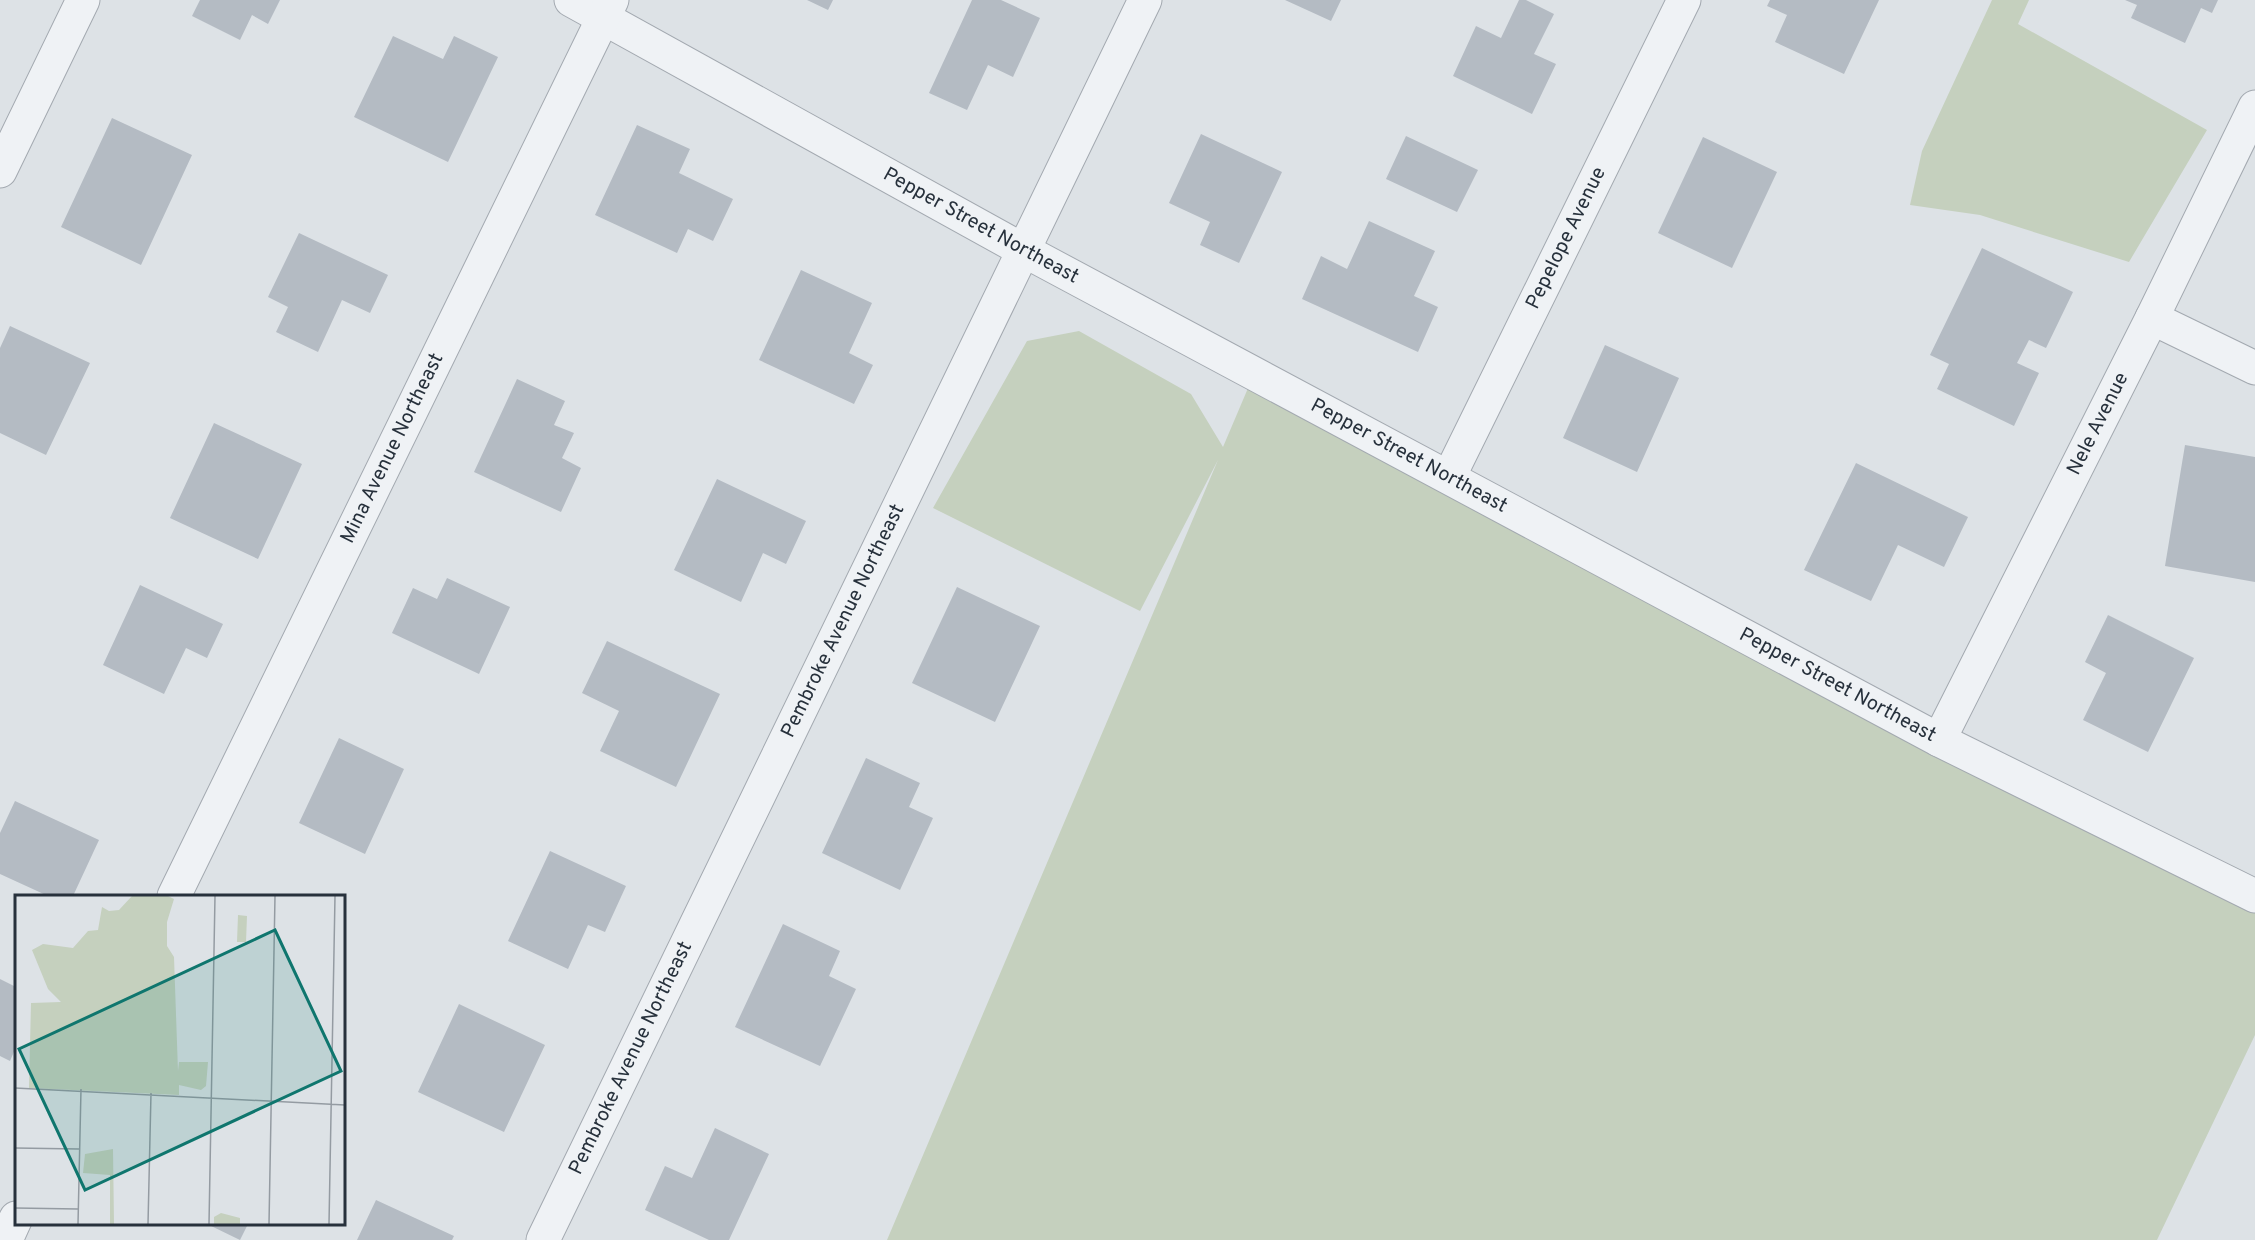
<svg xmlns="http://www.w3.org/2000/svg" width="2255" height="1240" font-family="Overpass,sans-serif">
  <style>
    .green { fill: #c5d0be }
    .building { fill: #b4bbc3 }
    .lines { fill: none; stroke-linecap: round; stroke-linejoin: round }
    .street-casing { stroke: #a3a9b0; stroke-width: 35 }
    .street { stroke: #eff2f5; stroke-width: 33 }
    .labels { text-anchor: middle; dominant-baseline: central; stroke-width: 4.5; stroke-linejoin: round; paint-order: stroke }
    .street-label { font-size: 20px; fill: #27313c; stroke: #ecf0f4 }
    .inset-road { fill: none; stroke: #949ba2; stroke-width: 1.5 }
    .view { fill: #0f766e; fill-opacity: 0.15; stroke: #0f766e; stroke-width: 3 }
    .inset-edge { fill: none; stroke: #27313c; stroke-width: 3 }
  </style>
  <rect width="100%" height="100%" fill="#dde2e6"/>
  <path class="green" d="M 1992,0 L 2029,0 L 2018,24 L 2207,130 L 2129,262 L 1980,215 L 1910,205 L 1922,151 Z
    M 1079,331 L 1191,394 L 1223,447 L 1254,374 L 2255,894 L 2255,1035 L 2157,1240 L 887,1240 L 1218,460 L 1140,611 L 933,508 L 1027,341 Z"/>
  <path class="building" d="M 200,0 L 280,0 L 268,24 L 252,15 L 240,40 L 192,16 Z
    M 807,0 L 833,0 L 828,10 Z
    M 972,0 L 1001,0 L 1040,18 L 1013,77 L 988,65 L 967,110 L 929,93 Z
    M 1285,0 L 1341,0 L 1331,21 Z
    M 1519,0 L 1526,0 L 1554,14 L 1534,54 L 1556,64 L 1532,114 L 1453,76 L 1476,26 L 1501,38 Z
    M 1770,0 L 1879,0 L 1844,74 L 1775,42 L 1787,15 L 1767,6 Z
    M 2125,0 L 2218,0 L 2212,13 L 2201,8 L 2185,43 L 2131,18 L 2137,5 Z
    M 393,36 L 443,59 L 454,36 L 498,57 L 448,162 L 354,117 Z
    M 112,118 L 192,155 L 141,265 L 61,227 Z
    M 637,125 L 690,149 L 679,173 L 733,199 L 713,241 L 688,229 L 677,253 L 595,215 Z
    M 1201,134 L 1282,172 L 1239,263 L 1200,245 L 1210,222 L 1169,203 Z
    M 1406,136 L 1478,170 L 1457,212 L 1386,179 Z
    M 1703,137 L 1777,172 L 1732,268 L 1658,233 Z
    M 1369,221 L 1435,251 L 1414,296 L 1438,307 L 1418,352 L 1302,299 L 1321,256 L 1347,269 Z
    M 299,233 L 388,275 L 370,313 L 342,300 L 318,352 L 276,332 L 288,307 L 268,297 Z
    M 1982,248 L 2073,292 L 2046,348 L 2029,340 L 2017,363 L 2039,373 L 2014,426 L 1937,389 L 1949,364 L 1930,355 Z
    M 801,270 L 872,303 L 849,353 L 873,365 L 854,404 L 759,360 Z
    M 10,326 L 90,363 L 46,455 L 0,433 L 0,348 Z
    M 1605,345 L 1679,378 L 1637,472 L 1563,438 Z
    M 517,379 L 565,401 L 554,425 L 574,433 L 562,458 L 581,468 L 561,512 L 474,472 Z
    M 214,423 L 302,464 L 258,559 L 170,518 Z
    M 2185,445 L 2255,457 L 2255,582 L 2165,566 Z
    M 1856,463 L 1968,517 L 1944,567 L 1898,545 L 1871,601 L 1804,570 Z
    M 717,479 L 806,521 L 786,564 L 763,553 L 741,602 L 674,570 Z
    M 447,578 L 510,607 L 479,674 L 392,633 L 413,588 L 437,599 Z
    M 140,585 L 223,624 L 207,658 L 186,648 L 164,694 L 103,665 Z
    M 957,587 L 1040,626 L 995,722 L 912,683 Z
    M 2108,615 L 2194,658 L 2148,752 L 2083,720 L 2106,673 L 2085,662 Z
    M 607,641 L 720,694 L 676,787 L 600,751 L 619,711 L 582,693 Z
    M 339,738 L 404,769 L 365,854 L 299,823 Z
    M 866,758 L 920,783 L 909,807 L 933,818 L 900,890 L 822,853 Z
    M 15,801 L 99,840 L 73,896 L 48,896 L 0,874 L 0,833 Z
    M 550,851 L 626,886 L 605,932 L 588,925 L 568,969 L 508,941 Z
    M 783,924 L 840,951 L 829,976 L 856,989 L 820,1066 L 735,1027 Z
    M 0,979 L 16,987 L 16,1047 L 10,1061 L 0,1056 Z
    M 459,1004 L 545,1045 L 504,1132 L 418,1092 Z
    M 715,1128 L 769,1154 L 729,1240 L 709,1240 L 645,1210 L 665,1166 L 692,1178 Z
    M 376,1200 L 454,1236 L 452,1240 L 357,1240 Z
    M 207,1224 L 248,1224 L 240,1240 Z"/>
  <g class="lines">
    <defs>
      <g id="street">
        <path id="s1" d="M 571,0 L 1023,250 L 1939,740 L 2255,896"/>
        <path d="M 0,171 L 83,0"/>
        <path d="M 2152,318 L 2255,368"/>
        <path id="s2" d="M 1449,477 L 1684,0"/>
        <path id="s3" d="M 1939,740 L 2152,318 L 2255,107"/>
        <path id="s4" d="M 174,896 L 612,0"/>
        <path d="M 6,1240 L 16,1218"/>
        <path id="s5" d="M 543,1240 L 1145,0"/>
      </g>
    </defs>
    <use href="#street" class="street-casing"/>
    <use href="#street" class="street"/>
  </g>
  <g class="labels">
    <g class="street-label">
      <text stroke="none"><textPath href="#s1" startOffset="468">Pepper Street Northeast</textPath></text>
      <text stroke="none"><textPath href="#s2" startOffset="266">Pepelope Avenue</textPath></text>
      <text stroke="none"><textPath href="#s3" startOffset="354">Nele Avenue</textPath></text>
      <text stroke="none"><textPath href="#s4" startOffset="498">Mina Avenue Northeast</textPath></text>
      <text stroke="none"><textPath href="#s1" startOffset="954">Pepper Street Northeast</textPath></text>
      <text stroke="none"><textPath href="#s5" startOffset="688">Pembroke Avenue Northeast</textPath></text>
      <text stroke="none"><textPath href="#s1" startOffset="1440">Pepper Street Northeast</textPath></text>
      <text stroke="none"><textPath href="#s5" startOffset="202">Pembroke Avenue Northeast</textPath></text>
    </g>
  </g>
  <g transform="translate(15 895)">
    <rect width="330" height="330" fill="#dde2e6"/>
    <path d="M 117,1 L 153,1 L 159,4 L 152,27 L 152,51 L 159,62 L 163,176 L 164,167 L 193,167 L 191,191 L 186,195 L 164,190 L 164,200 L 14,193 L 16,108 L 46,107 L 33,94 L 17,55 L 28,49 L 58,53 L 73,36 L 83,35 L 87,12 L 94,16 L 104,15 ZM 223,20 L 232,21 L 231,47 L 222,47 ZM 98,254 L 99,329 L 95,329 L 95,280 L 68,278 L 70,259 ZM 206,318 L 225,323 L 225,329 L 199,329 L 199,322 Z" fill="#c5d0be"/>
    <path class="inset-road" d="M 0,193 L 330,210M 0,253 L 64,254M 0,313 L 63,314M 63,329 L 66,194M 133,329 L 136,198M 194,329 L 200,1M 254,329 L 260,1M 314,329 L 320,1"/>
    <path class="view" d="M 260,35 L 326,176 L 70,295 L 4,154 Z"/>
    <rect width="330" height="330" class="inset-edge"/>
  </g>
</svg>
